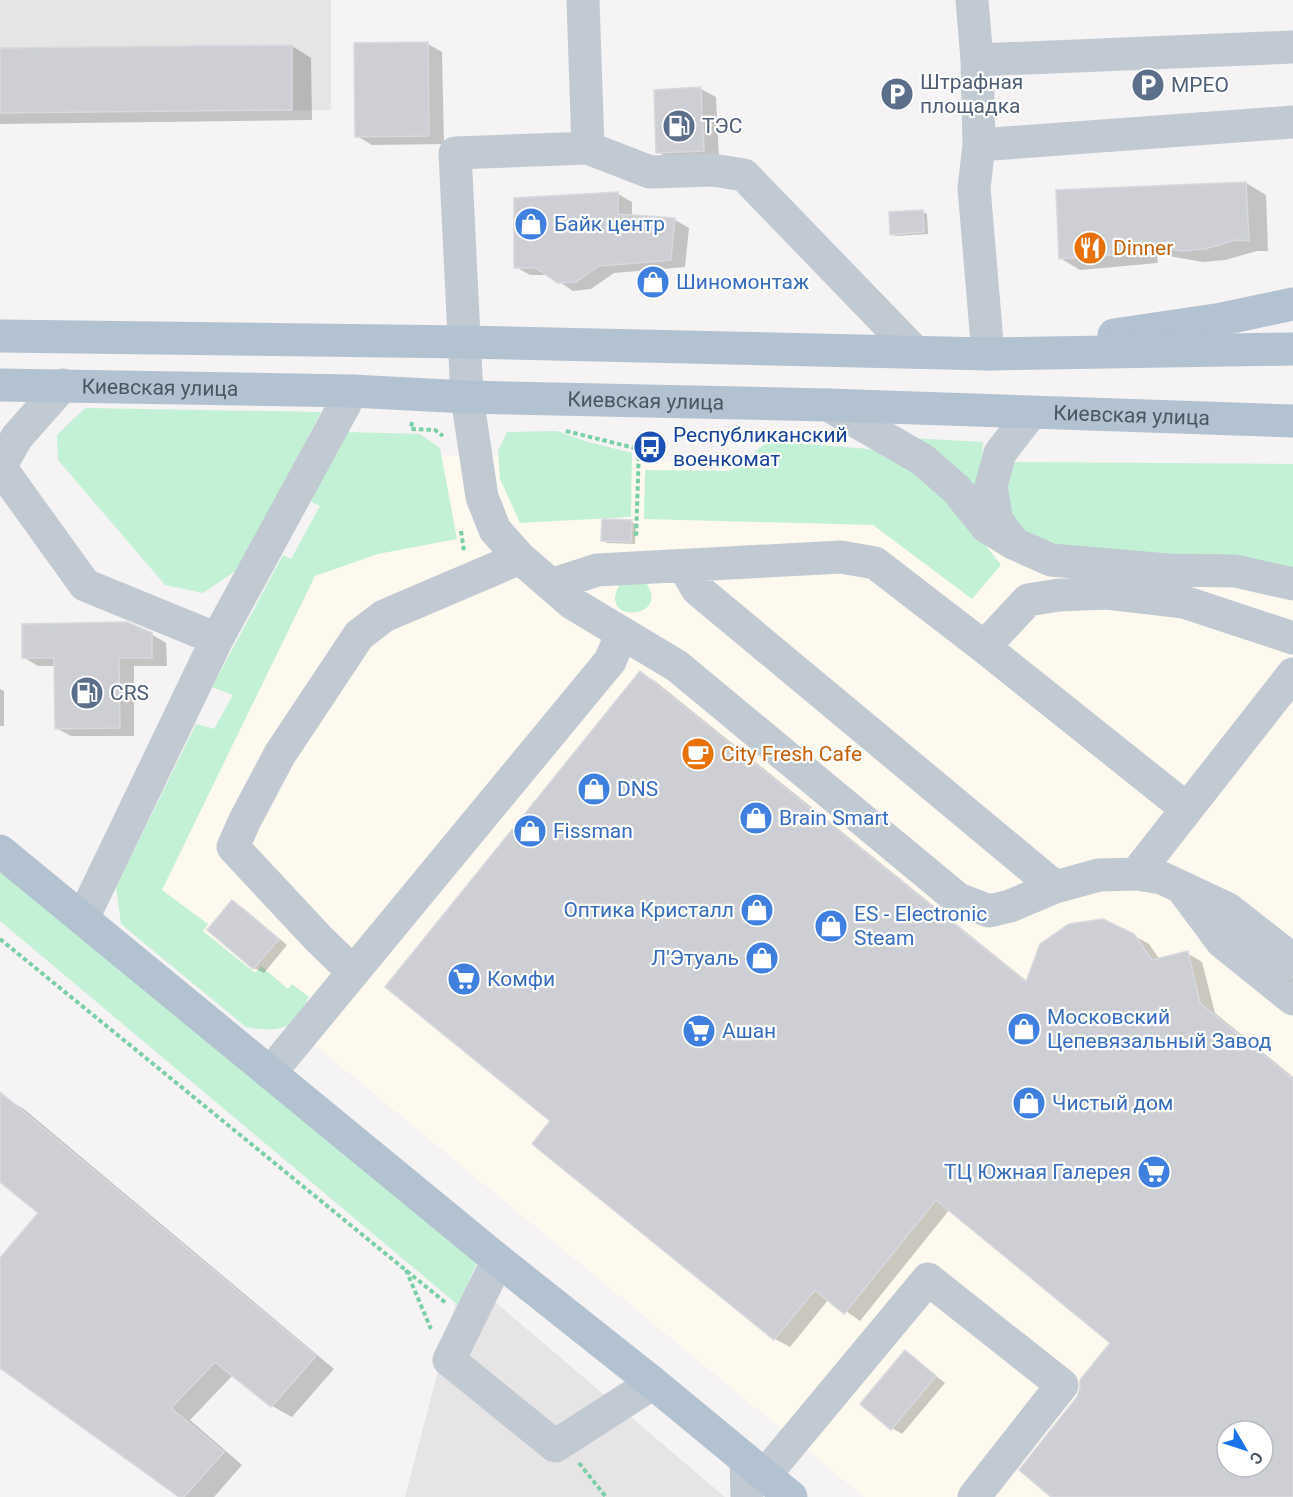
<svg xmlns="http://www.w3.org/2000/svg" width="1293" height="1497" font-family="Roboto,sans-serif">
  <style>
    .commercial { fill: #fdf9ef; fill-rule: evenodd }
    .education { fill: #e6e4e5 }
    .green { fill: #c3f1d5 }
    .shadow { fill: #0003; fill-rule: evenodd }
    .building { fill: #cdcfd5; stroke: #d7d9de; stroke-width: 1.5; fill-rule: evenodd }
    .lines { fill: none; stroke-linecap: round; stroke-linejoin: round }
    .path { stroke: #7ad0a6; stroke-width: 4; stroke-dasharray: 4.5 3; stroke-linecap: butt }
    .minor { stroke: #c1cad2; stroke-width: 33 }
    .major { stroke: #b3c2d1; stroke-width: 33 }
    .labels { text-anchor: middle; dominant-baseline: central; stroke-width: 4.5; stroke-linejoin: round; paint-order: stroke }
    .service-label { font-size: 21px; fill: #4e5e75; stroke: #fff; text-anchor: start }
    .shop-label { font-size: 21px; fill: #366cbe; stroke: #fff; text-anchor: start }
    .food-label { font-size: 21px; fill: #c56008; stroke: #fff; text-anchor: start }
    .street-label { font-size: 21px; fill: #4a5661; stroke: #fff }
    .transit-label { font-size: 21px; fill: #164399; stroke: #fff; text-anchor: start }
  </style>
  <rect width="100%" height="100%" fill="#f5f3f3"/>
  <path class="commercial" d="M 359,453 L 1247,477 L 1293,511 L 1293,1497 L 864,1497 L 141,902 ZM 1227,1431 L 1263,1431 L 1263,1467 L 1227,1467 Z"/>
  <path class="education" d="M 0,0 L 331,0 L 331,110 L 0,113 Z
    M 463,1275 L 725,1497 L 405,1497 Z"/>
  <path class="green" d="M 85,408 L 321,412 L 240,568 L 203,593 L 165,585 L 58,460 L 57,435 Z
    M 557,431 L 588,442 L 632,453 L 631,517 L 520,523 L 500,479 L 498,451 L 507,432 Z
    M 347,432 L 420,434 L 440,448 L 457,539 L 378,554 L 315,576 L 162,890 L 208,924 L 203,931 L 255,973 L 261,966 L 288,989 L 292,984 L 309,997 C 305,1004 301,1013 296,1019 C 284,1033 262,1030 246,1027 L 121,924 L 116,887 L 196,724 L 214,729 L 233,695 L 212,687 L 283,555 L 291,559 L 320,506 L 310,501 Z
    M 894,437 L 983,442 L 979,503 Z
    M 769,441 L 869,449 L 903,461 L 936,482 L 1001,565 L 972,599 L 873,525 L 644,519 L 645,470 L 730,471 Z
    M 1008,462 L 1293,464 L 1293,570 L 1054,552 L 1004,516 Z
    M 646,583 C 673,619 595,625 620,584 Z
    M 0,864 L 480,1256 L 458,1305 L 0,921 Z"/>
  <path class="shadow" d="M 428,44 L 442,52 L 444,144 L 372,145 L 357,136 Z
    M 292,46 L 311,58 L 312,120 L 0,124 L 0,50 Z
    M 701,89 L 716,97 L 719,159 L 673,161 L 658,152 Z
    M 1246,183 L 1266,195 L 1268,251 L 1257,251 L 1225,260 L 1203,262 L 1157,254 L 1158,263 L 1080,270 L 1060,258 Z
    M 618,194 L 632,202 L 632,217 L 675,220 L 689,228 L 685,267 L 614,273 L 591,289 L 573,291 L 549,275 L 530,275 L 516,267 L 516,200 Z
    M 923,212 L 927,214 L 928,234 L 896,236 L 891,234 Z
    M 631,522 L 636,524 L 635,544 L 607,543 L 603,540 Z
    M 151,634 L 166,643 L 167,666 L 134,666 L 134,736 L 71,736 L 56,728 L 55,666 L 38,666 L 23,657 Z
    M 641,673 L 655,681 L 1028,982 L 1133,935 L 1149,944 L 1160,960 L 1187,953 L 1202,962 L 1215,1013 L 1293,1077 L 1293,1497 L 1054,1497 L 1078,1397 L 1112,1343 L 950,1209 L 860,1321 L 829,1299 L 790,1347 L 775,1339 L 534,1143 L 552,1121 ZM 1227,1431 L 1263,1431 L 1263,1467 L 1227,1467 Z
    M 0,689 L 4,691 L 4,726 L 0,726 Z
    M 232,902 L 242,907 L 287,945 L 264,973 L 254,968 L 209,930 Z
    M 6,1098 L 25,1110 L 334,1369 L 292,1417 L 272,1406 L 233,1375 L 190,1420 L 242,1465 L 214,1497 L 182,1497 L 0,1366 L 0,1260 L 40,1213 L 0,1181 L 0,1108 Z
    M 905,1352 L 945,1383 L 902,1434 L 892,1428 Z"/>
  <path class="building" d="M 428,42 L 429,136 L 355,137 L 354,43 Z
    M 292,45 L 292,110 L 0,113 L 0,48 Z
    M 701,87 L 704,151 L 656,153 L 654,90 Z
    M 1246,182 L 1249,241 L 1236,240 L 1205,249 L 1182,251 L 1138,243 L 1138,253 L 1059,259 L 1056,190 Z
    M 618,192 L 618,214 L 675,218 L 671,260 L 599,266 L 576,282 L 558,283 L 536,268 L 514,268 L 514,198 Z
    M 923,210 L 924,232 L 890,235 L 889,212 Z
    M 602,519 L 632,520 L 631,542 L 601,541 Z
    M 127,622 L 152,633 L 152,658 L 119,658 L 120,728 L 55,729 L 54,658 L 22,658 L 22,624 Z
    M 640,671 L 1026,982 L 1040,944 L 1069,924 L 1103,919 L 1134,934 L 1152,960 L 1188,951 L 1200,1003 L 1293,1079 L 1293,1497 L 1051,1497 L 1019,1470 L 1077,1397 L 1080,1388 L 1080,1380 L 1110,1343 L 936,1200 L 844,1314 L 815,1290 L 774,1340 L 532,1144 L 550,1121 L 385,987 ZM 1227,1431 L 1263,1431 L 1263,1467 L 1227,1467 Z
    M 232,900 L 279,939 L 253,969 L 207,930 Z
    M 0,1092 L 316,1356 L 271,1407 L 215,1362 L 171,1408 L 224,1452 L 184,1497 L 179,1497 L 0,1368 L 0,1258 L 38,1213 L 0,1182 Z
    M 905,1350 L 936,1376 L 891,1430 L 860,1404 Z"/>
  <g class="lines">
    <path class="path" d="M 412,422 L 411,429 L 435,430 L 443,436
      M 566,431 L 639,449 L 636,538
      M 461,531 L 464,551
      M 0,939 L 446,1303
      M 406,1270 L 431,1329
      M 579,1463 L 606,1497"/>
    <path class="minor" d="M 583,0 L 588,148
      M 972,0 L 977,60 L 979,145 L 974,188 L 988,354
      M 977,60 L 1293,47
      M 979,145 L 1293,122
      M 915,352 L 744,175 L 712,170 L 650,172 L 588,148 L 455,153 L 467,397 L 482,497 L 495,530 L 520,558 L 572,603 L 677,666 L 958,899 L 989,911 L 1010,906 L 1055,887 L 1099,875 L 1136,874 L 1162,878 L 1228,909 L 1293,960
      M 828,405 L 923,460 L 956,489 L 987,527 L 1013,543 L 1051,560 L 1168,570 L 1235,571 L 1293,584
      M 0,467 L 85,585 L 217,639
      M 0,467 L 17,437 L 63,385
      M 1011,539 L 997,521 L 991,486 L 1000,453 L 1031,413
      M 684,566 L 697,589 L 1055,887
      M 551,585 L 597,570 L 841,557 L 875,563 L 984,647 L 1187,809
      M 984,647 L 1028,600 L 1059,595 L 1107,593 L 1184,602 L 1293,638
      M 1136,874 L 1293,674
      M 1184,891 L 1222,942 L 1293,999
      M 83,918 L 217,639 L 352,391
      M 353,972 L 319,939 L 233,847 L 245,820 L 280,754 L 359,635 L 384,616 L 520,558
      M 270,1073 L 610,661 L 622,633
      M 498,1260 L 449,1360 L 555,1446 L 653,1383
      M 746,1460 L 747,1497
      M 765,1475 L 928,1279 L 1062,1385 L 974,1497"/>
    <g class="major">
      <path d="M 1114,335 L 1222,319 L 1293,304"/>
      <path d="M 0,336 L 465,342 L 988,354 L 1293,349"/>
      <path id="s1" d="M 0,385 L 352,391 L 467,397 L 828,405 L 1293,421"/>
      <path d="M 0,851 L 498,1260 L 653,1383 L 791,1497"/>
    </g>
  </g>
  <defs>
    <symbol id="parking-disc" viewBox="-11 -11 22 22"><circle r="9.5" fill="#5c6f8a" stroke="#fff"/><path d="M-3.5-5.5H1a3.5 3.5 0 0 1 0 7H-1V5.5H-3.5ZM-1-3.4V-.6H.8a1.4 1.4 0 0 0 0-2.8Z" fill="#fff"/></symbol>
    <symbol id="fuel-disc" viewBox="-11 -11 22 22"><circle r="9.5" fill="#5c6f8a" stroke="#fff"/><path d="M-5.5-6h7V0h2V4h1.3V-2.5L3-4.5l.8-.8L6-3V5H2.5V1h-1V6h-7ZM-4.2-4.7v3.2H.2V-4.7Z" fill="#fff"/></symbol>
    <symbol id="shop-disc" viewBox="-11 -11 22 22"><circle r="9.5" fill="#3f7fe0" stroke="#fff"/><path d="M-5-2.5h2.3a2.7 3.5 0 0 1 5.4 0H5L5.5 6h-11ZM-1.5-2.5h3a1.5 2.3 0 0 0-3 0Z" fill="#fff"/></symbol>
    <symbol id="restaurant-disc" viewBox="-11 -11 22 22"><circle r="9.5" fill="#e8710a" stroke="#fff"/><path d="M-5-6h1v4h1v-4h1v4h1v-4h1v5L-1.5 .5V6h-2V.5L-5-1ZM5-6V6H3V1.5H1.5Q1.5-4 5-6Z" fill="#fff"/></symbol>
    <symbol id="bus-disc" viewBox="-11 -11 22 22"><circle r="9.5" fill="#1a4fb4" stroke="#fff"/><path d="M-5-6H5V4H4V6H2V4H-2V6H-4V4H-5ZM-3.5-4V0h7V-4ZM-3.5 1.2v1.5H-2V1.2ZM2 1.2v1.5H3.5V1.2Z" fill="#fff"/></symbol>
    <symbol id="cafe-disc" viewBox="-11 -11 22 22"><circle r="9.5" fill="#e8710a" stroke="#fff"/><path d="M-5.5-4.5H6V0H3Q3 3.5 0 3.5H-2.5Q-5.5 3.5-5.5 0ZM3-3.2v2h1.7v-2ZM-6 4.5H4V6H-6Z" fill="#fff"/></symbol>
    <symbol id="supermarket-disc" viewBox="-11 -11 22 22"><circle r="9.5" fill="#3f7fe0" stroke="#fff"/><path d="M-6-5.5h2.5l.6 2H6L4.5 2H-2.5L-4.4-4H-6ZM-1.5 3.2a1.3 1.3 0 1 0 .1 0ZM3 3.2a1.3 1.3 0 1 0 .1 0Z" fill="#fff"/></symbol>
  </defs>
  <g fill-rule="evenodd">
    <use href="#parking-disc" x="1129" y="66" width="38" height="38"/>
    <use href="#parking-disc" x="878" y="75" width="38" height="38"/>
    <use href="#fuel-disc" x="660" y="107" width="38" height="38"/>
    <use href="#shop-disc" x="512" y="205" width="38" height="38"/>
    <use href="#restaurant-disc" x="1071" y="229" width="38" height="38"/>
    <use href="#shop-disc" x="634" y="263" width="38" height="38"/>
    <use href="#bus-disc" x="631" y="428" width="38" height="38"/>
    <use href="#fuel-disc" x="68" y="674" width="38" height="38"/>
    <use href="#cafe-disc" x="679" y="735" width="38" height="38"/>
    <use href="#shop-disc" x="575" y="770" width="38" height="38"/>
    <use href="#shop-disc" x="737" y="799" width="38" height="38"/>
    <use href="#shop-disc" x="511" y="812" width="38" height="38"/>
    <use href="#shop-disc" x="738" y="891" width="38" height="38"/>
    <use href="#shop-disc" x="812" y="907" width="38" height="38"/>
    <use href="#shop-disc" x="743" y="939" width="38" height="38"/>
    <use href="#supermarket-disc" x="445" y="960" width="38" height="38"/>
    <use href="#shop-disc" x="1005" y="1010" width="38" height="38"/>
    <use href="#supermarket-disc" x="680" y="1012" width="38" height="38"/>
    <use href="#shop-disc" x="1010" y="1084" width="38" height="38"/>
    <use href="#supermarket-disc" x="1135" y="1153" width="38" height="38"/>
  </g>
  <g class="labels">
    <g class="service-label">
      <text x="920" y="82">Штрафная<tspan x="920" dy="24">площадка</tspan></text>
      <text x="1171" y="85">МРЕО</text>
      <text x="702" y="126">ТЭС</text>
      <text x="110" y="693">CRS</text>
    </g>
    <g class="shop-label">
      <text x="554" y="224">Байк центр</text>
      <text x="676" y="282">Шиномонтаж</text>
      <text x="617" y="789">DNS</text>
      <text x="779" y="818">Brain Smart</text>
      <text x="553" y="831">Fissman</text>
      <text x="734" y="910" text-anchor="end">Оптика Кристалл</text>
      <text x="854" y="914">ES - Electronic<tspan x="854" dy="24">Steam</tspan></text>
      <text x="739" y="958" text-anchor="end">Л'Этуаль</text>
      <text x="487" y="979">Комфи</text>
      <text x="1047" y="1017">Московский<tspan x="1047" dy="24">Цепевязальный Завод</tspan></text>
      <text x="722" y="1031">Ашан</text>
      <text x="1052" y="1103">Чистый дом</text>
      <text x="1131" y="1172" text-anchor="end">ТЦ Южная Галерея</text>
    </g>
    <g class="food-label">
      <text x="1113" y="248">Dinner</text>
      <text x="721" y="754">City Fresh Cafe</text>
    </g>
    <g class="street-label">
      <text stroke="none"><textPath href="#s1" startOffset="160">Киевская улица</textPath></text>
      <text stroke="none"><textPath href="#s1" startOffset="646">Киевская улица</textPath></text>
      <text stroke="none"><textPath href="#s1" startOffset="1132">Киевская улица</textPath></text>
    </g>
    <g class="transit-label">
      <text x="673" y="435">Республиканский<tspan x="673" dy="24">военкомат</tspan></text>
    </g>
  </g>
  <g transform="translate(1245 1449) rotate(129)"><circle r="28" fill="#ffffff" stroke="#b7bbc0" stroke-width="1.5"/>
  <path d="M0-4.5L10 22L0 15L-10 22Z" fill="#1a73e8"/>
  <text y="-9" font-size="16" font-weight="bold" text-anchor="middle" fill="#4a5661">С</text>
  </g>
</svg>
